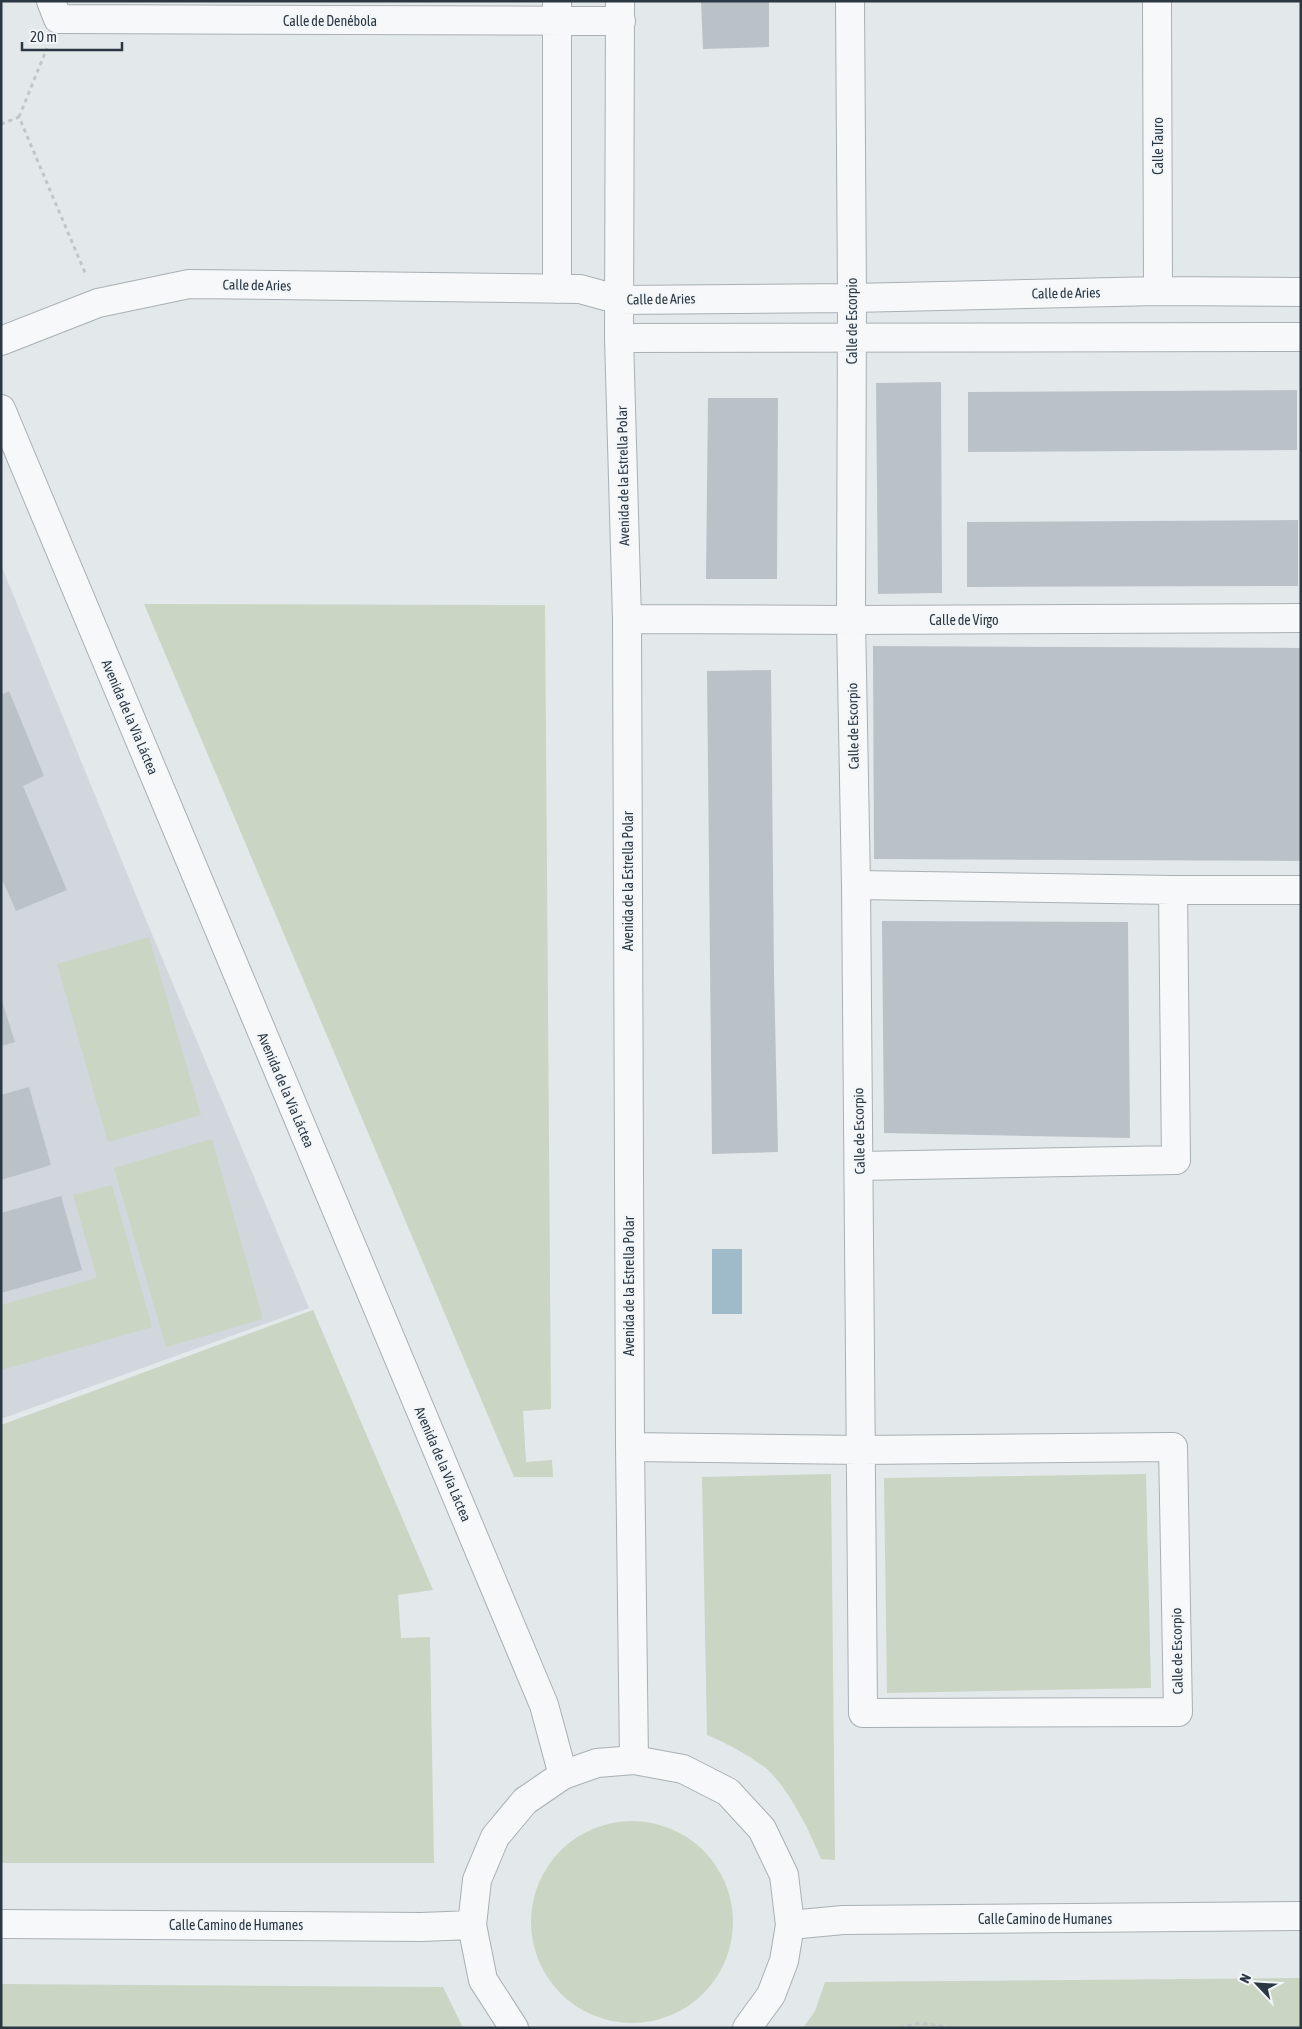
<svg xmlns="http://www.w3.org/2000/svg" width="1302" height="2029" font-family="'Asap Condensed',sans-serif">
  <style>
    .built { fill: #d1d7dd }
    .green { fill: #cbd5c4 }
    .water { fill: #9fbbca }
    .building { fill: #bac2c8 }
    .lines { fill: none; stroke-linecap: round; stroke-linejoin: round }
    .minor-casing { stroke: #a8b0b5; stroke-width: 30 }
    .tertiary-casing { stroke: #a8b0b5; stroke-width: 30 }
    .path { stroke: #c1c6ca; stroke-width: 3; stroke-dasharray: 4 4; stroke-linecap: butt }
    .minor { stroke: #f6f8f9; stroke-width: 28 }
    .tertiary { stroke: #f6f8f9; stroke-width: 28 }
    .labels { text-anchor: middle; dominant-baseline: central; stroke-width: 4; stroke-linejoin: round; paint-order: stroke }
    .street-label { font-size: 14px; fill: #2b3843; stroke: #f3f6f8 }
  </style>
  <rect width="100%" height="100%" fill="#e3e8eb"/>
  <path class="built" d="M 1,565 L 144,915 L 309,1308 L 1,1419 Z"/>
  <path class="green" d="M 144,604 L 545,605 L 551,1409 L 523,1411 L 526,1462 L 552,1460 L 553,1477 L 514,1477 Z
    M 149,937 L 201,1115 L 108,1142 L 57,964 Z
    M 212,1139 L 263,1319 L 166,1347 L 114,1168 Z
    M 112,1185 L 152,1327 L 1,1370 L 1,1305 L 97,1278 L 73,1195 Z
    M 313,1310 L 433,1590 L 398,1595 L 401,1638 L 430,1637 L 434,1863 L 1,1863 L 1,1425 Z
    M 831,1474 L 835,1860 L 821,1859 C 809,1830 794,1799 773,1775 C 762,1762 723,1741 707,1735 L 702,1477 Z
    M 1146,1474 L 1151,1688 L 887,1693 L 884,1478 Z
    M531 1922a101 101 0 1 1 202 0a101 101 0 1 1-202 0Z
    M 1301,1978 L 1301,2028 L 803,2028 L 815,2011 L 825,1982 Z
    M 1,1984 L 443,1987 L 463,2028 L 1,2028 Z"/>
  <path class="water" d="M 712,1249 L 742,1249 L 742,1314 L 712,1314 Z"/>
  <path class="building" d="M 701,1 L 769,1 L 769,47 L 703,49 Z
    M 941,382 L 942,593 L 878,594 L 876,383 Z
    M 1297,390 L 1297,450 L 968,452 L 968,392 Z
    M 708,398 L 778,398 L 777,579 L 706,579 Z
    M 1298,520 L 1298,586 L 967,587 L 967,522 Z
    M 873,646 L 1301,648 L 1301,861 L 874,859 Z
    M 771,670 L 774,975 L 778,1152 L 712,1154 L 707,671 Z
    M 9,691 L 44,776 L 23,786 L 67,890 L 16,911 L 1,877 L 1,695 Z
    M 882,921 L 1128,922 L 1130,1138 L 884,1133 Z
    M 1,998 L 15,1042 L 1,1046 Z
    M 29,1087 L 51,1165 L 1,1180 L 1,1095 Z
    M 61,1196 L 82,1270 L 1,1293 L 1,1213 Z"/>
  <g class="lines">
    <defs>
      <path id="minor" d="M 51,1 L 58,19 L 621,21
        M 557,1 L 557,289
        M 620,1 L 619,338 L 627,619 L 630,1447 L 634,1760
        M 1157,1 L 1158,291
        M 619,338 L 1301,337
        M 1,341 L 98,303 L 189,284 L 580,289 L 620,300 L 852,298 L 1158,291 L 1301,292
        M 1,409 L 544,1705 L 563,1775
        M 627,619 L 851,620 L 1301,618
        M 856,885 L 1173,890 L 1301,890
        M 859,1166 L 1176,1160 L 1173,890
        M 630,1447 L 861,1450 L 1173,1447 L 1178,1712 L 863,1713 L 856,885 L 851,620 L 852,298 L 850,1"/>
      <path id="tertiary" d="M 1,1924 L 421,1927 L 472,1925
        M 790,1925 L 843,1920 L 1301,1916
        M 514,2028 L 483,1980 L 472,1925 L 477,1880 L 495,1837 L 525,1801 L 563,1775 L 597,1763 L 634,1760 L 683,1769 L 728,1792 L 762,1829 L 784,1875 L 790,1925 L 784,1961 L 771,1995 L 747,2028"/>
    </defs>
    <use href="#minor" class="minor-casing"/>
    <use href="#tertiary" class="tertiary-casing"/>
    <path class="path" d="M 19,117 L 47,48
      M 1,124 L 19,117 L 86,275
      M 900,2028 L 919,2023 L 957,2028"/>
    <use href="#minor" class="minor"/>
    <use href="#tertiary" class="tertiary"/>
  </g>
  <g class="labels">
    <g class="street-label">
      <text x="330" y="21">Calle de Denébola</text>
      <text transform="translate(1158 146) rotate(-90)">Calle Tauro</text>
      <text transform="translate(257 285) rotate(1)">Calle de Aries</text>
      <text transform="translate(1066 293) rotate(-1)">Calle de Aries</text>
      <text transform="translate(661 299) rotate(-1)">Calle de Aries</text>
      <text transform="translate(852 321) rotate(-90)">Calle de Escorpio</text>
      <text transform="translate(623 476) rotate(-91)">Avenida de la Estrella Polar</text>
      <text x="964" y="620">Calle de Virgo</text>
      <text transform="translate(130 717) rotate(67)">Avenida de la Vía Láctea</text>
      <text transform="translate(853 726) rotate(-91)">Calle de Escorpio</text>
      <text transform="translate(628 881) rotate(-90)">Avenida de la Estrella Polar</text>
      <text transform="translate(286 1090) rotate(67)">Avenida de la Vía Láctea</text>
      <text transform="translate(859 1131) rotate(-91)">Calle de Escorpio</text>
      <text transform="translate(629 1286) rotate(-90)">Avenida de la Estrella Polar</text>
      <text transform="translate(443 1464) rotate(67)">Avenida de la Vía Láctea</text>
      <text transform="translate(1177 1651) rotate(-91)">Calle de Escorpio</text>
      <text x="1045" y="1919">Calle Camino de Humanes</text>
      <text x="236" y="1925">Calle Camino de Humanes</text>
    </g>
  </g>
  <rect width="1302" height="2029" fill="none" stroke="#2b3843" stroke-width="5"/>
  <g transform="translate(1257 1984) rotate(295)" stroke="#f3f6f8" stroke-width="4" paint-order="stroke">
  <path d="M0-4L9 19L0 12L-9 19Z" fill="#2b3843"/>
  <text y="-8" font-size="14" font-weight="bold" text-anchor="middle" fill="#2b3843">N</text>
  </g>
  <path d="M22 42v8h100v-8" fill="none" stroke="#2b3843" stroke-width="2.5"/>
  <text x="30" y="42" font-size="15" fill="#2b3843" stroke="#f3f6f8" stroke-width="4" paint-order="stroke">20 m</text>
</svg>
